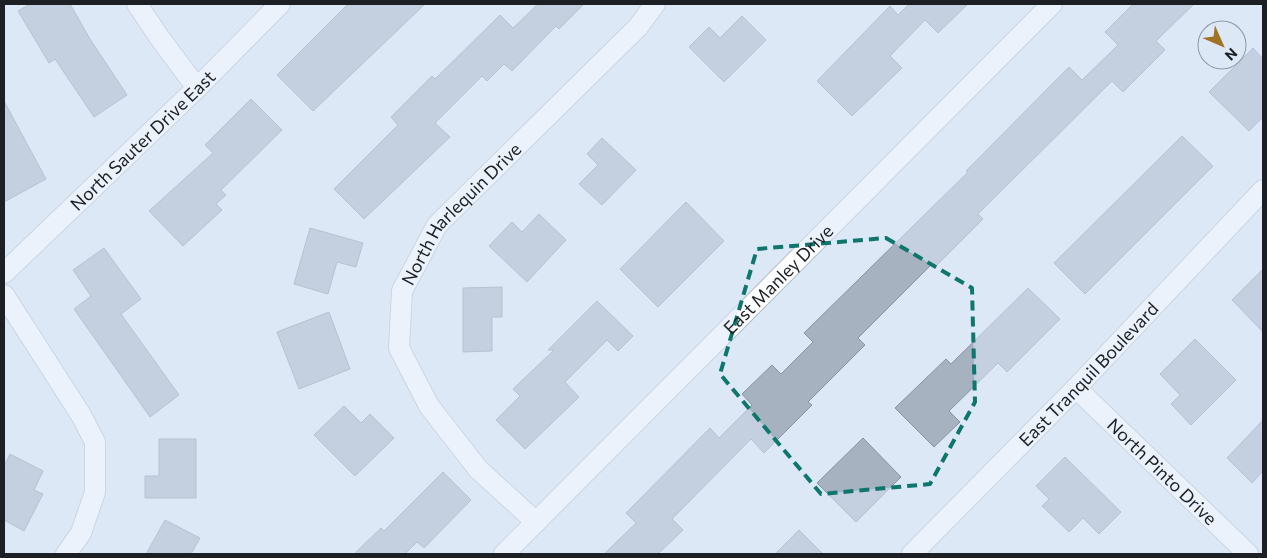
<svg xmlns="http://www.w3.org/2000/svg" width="1267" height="558" font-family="Commissioner,sans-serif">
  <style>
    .building { fill: #a7b2c0; stroke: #8994a2 }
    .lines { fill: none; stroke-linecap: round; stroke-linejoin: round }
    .street-casing { stroke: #b3becc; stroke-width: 22 }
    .street { stroke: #fff; stroke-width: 20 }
    .marked { fill: none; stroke: #0f766e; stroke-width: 4; stroke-dasharray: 10 6; stroke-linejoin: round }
    .labels { text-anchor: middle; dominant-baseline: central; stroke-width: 4; stroke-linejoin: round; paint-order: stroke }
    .street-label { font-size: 18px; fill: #1c2025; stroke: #dde8f7 }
  </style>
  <rect width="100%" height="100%" fill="#dde8f7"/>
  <path class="building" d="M 30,4 L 70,4 L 90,39 L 127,95 L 94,117 L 55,59 L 49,63 L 18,11 Z
    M 348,4 L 425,4 L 313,111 L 277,75 Z
    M 538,4 L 584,4 L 559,29 L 556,26 L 512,71 L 504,64 L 487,81 L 482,76 L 435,123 L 450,137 L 364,219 L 334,189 L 398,125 L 391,117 L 432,76 L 435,79 L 500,15 L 513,28 Z
    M 909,4 L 968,4 L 938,33 L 925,20 L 890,56 L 902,68 L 852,116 L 817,81 L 890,6 L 898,15 Z
    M 1133,4 L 1194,4 L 1156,41 L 1165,50 L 1123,92 L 1112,81 L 978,214 L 983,219 L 935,267 L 932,264 L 858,338 L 865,345 L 808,402 L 812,405 L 764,453 L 751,439 L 672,519 L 683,530 L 658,554 L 604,554 L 636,523 L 626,513 L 710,428 L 719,438 L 752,405 L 742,394 L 772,365 L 781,374 L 813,342 L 804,333 L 968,172 L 966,171 L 1069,67 L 1082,80 L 1118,45 L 1105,32 Z
    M 742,16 L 766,40 L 724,82 L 689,47 L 709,27 L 720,38 Z
    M 1253,48 L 1263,59 L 1263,117 L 1249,131 L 1209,92 Z
    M 251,99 L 282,130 L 221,190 L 226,195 L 216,204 L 222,210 L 183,246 L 149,211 L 213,153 L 205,145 Z
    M 4,101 L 46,179 L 4,202 Z
    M 1182,136 L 1213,166 L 1085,294 L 1054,263 Z
    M 602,138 L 636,170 L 602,205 L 579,184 L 598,165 L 587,154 Z
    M 686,202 L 724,241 L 658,307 L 620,269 Z
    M 539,214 L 566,240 L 527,282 L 489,246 L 512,222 L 522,232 Z
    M 310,228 L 363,243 L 356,267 L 337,262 L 328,294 L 294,284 Z
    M 104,248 L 141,299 L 121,314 L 179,395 L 150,417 L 74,309 L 91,296 L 73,270 Z
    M 1263,269 L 1263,332 L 1232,300 Z
    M 502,287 L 502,317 L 492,317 L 492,351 L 463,352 L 463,288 Z
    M 1028,288 L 1060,319 L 1007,372 L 998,363 L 949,411 L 960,422 L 934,447 L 895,408 L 946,359 L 951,364 Z
    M 597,301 L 633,336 L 618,351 L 607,340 L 565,382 L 579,397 L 525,449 L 496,420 L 520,396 L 513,389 L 554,350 L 548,350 Z
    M 329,312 L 350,369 L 299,389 L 277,332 Z
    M 1195,339 L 1236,380 L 1191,425 L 1171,404 L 1180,395 L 1160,374 Z
    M 344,406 L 361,423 L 370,414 L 394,438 L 355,476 L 314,435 Z
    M 1263,420 L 1263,471 L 1252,483 L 1227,458 Z
    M 863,438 L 901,477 L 856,522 L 817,483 Z
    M 159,439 L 196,439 L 196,498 L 145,498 L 145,476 L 159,476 Z
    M 10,454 L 43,471 L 34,490 L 43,494 L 24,531 L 4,520 L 4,466 Z
    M 1065,457 L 1121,512 L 1099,534 L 1083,518 L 1069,532 L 1042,506 L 1049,499 L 1036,486 Z
    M 443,472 L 471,500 L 424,548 L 417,542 L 405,554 L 354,554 L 381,528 L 384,531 Z
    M 165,520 L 200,538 L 191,554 L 146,554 Z
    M 799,530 L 823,554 L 775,554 Z"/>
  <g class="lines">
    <defs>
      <g id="street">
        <path d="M 137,4 L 159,37 L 197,88"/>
        <path id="s1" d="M 4,273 L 197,88 L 280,4"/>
        <path d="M 4,295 L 81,415 L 95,442 L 95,492 L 81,533 L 66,554"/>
        <path id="s2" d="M 1076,388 L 1248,554"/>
        <path id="s3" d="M 536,522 L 478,469 L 429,406 L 399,348 L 402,291 L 437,225 L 638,27 L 655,4"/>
        <path id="s4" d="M 504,554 L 1052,4"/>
        <path id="s5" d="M 912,554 L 1076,388 L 1263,190"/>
      </g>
    </defs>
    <use href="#street" class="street-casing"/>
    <use href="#street" class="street"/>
  </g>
  <path d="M0 0H1267V558H0ZM 886,238 L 972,288 L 975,402 L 930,484 L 821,494 L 720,374 L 757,249 Z" fill="#dde8f7" fill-opacity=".55" fill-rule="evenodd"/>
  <path class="marked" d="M 886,238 L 972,288 L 975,402 L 930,484 L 821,494 L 720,374 L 757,249 Z"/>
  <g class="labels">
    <g class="street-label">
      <text stroke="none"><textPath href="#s1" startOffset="192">North Sauter Drive East</textPath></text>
      <text stroke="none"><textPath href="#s3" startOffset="379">North Harlequin Drive</textPath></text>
      <text stroke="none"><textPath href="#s4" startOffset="388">East Manley Drive</textPath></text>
      <text stroke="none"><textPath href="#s5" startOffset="252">East Tranquil Boulevard</textPath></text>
      <text stroke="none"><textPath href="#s2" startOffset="120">North Pinto Drive</textPath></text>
    </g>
  </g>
  <rect width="1267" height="558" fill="none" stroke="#1c2025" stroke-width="10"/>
  <g transform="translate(1222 45) rotate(135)"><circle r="24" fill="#dde8f7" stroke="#9098a3"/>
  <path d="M0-4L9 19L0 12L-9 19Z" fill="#a07324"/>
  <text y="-8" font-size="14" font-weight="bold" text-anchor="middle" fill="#1c2025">N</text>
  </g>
</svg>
